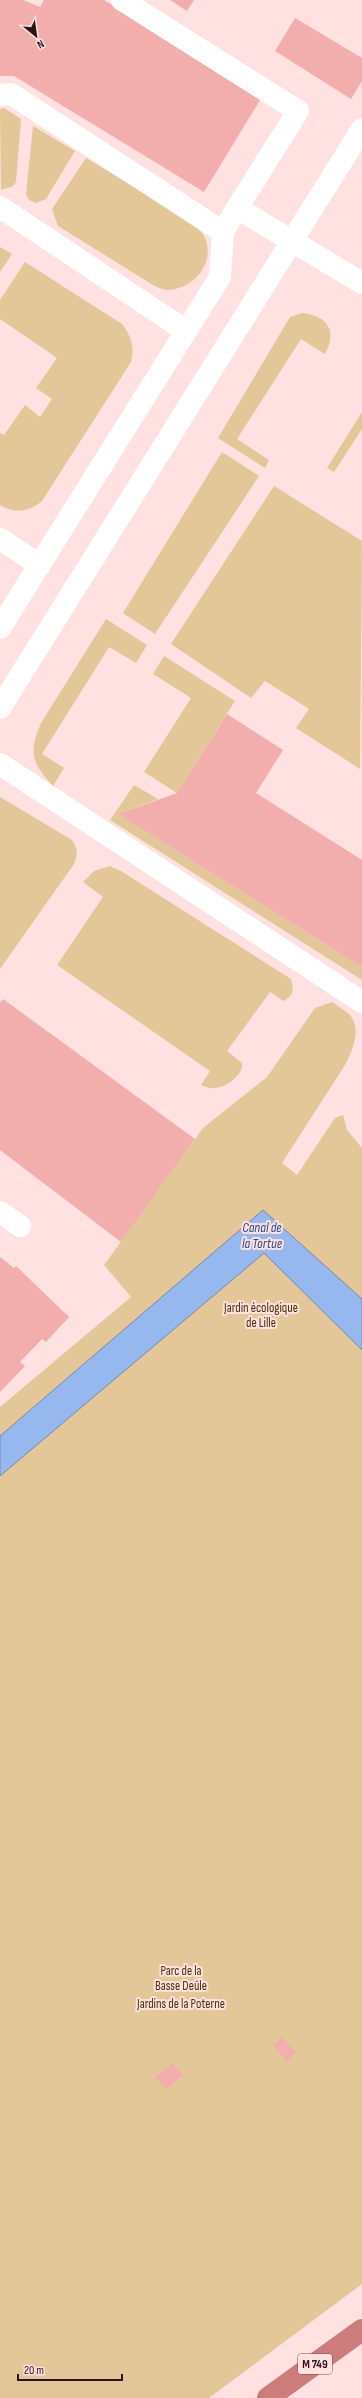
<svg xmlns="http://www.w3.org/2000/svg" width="362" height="2398" font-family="'Sofia Sans Condensed',sans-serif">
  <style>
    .green { fill: #e4c798 }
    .water { fill: #97b8ef; stroke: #7786ad }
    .building { fill: #f1aeac }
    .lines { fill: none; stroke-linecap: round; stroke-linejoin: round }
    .minor { stroke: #fff; stroke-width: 22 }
    .highway { stroke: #cc7c7b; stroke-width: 22 }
    .labels { text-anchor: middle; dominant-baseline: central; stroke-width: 4; stroke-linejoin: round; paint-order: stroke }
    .shield { fill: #fee1e0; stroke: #6a5150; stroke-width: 1 }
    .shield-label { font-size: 12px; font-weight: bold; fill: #2b1313 }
    .park-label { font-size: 13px; fill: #473000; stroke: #fee1e0 }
    .water-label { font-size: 14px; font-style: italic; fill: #264c8d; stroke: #fee1e0 }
  </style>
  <rect width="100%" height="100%" fill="#fee1e0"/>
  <path class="green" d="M 4,108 L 21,119 L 16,182 L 13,186 L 1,190 L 0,109 Z
    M 33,126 L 75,151 L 46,199 L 36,203 L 29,200 L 26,194 Z
    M 86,158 L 195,224 C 197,228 202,232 204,236 C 217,262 194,289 168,290 C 163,290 157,287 153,285 L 58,226 L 52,209 Z
    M 0,247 L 12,254 L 0,272 Z
    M 25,262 L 122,324 C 131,336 135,347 131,362 L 42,501 C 29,512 14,514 0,505 L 0,433 L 4,435 L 25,405 L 40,417 L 52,399 L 36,388 L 57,358 L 0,319 L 0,300 Z
    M 302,313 C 327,316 338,330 325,354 L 301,339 L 237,439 L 269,460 L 265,468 L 218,438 L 290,317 Z
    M 362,412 L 362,429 L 334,472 L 327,468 Z
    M 222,452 L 259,476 L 155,634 L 123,613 Z
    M 274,486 L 362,541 L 360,769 L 296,728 L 309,709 L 265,681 L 251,698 L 171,644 Z
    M 106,619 L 147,645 L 136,663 L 109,647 L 42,754 L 64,768 L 53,786 C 32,763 28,753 41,723 Z
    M 164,656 L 235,701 L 177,793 L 144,772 L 191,698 L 153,674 Z
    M 134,785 L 158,799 L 118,814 L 362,967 L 362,980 L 110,820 Z
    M 0,797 L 72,840 C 78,849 78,854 74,864 L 0,969 Z
    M 110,866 L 121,871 L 291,979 C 294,991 294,995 283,1001 L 270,992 L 227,1051 L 242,1063 C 244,1074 227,1087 216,1088 C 211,1089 206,1087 201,1085 L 210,1071 L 57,965 L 103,897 L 83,882 L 94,871 Z
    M 332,1002 C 337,1006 345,1010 350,1015 C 362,1030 352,1051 345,1065 L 282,1163 L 297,1175 L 335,1118 L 343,1115 L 347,1130 L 362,1148 L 362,2284 L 209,2398 L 0,2398 L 0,1407 L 131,1297 L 104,1265 L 203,1128 L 267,1077 L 315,1008 Z"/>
  <path class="water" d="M 263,1210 L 362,1299 L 362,1350 L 264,1253 L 0,1476 L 0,1436 Z"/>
  <path class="building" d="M 0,0 L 23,0 L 40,7 L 44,0 L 104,0 L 262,97 L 204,192 L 14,76 L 0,76 Z
    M 170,0 L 194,0 L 187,11 Z
    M 295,18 L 362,58 L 362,81 L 351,99 L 275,51 Z
    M 227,714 L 283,750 L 256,793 L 362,860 L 362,967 L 118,814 L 177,793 Z
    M 3,999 L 195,1139 L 121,1242 L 0,1150 L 0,1003 Z
    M 0,1257 L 14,1268 L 16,1266 L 69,1317 L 46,1342 L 42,1339 L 20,1362 L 25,1366 L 0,1392 Z
    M 282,2037 L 296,2052 L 287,2061 L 273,2045 Z
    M 173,2063 L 183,2075 L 166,2089 L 155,2077 Z"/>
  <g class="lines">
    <path class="minor" d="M 122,0 L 298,111 L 237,208 L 362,283
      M 0,95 L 11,94 L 223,232
      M 0,207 L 186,331
      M 0,539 L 40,565
      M 0,628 L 220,277 L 223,232 L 237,208
      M 0,708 L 362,129
      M 0,764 L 362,1002
      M 0,1212 L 20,1226"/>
    <path class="highway" d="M 268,2398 L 362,2330"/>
  </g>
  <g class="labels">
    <rect class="shield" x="298" y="2354" width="34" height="20" rx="3"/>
    <g class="shield-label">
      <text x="315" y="2364">M 749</text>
    </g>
    <g class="park-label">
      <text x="261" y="1308">Jardin écologique<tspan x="261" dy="15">de Lille</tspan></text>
      <text x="181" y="1971">Parc de la<tspan x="181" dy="15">Basse Deûle</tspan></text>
      <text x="181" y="2004">Jardins de la Poterne</text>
    </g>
    <g class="water-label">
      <text x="262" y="1227">Canal de<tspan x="262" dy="16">la Tortue</tspan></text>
    </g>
  </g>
  <g transform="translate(36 36) rotate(151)" stroke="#fee1e0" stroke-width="3" paint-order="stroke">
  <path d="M0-3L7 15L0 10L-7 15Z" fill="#2b1313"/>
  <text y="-6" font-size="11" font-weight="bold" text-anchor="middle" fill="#2b1313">N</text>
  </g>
  <path d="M18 2374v6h104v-6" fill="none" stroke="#2b1313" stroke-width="2"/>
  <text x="24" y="2374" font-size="12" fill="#2b1313" stroke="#fee1e0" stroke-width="3" paint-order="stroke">20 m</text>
</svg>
